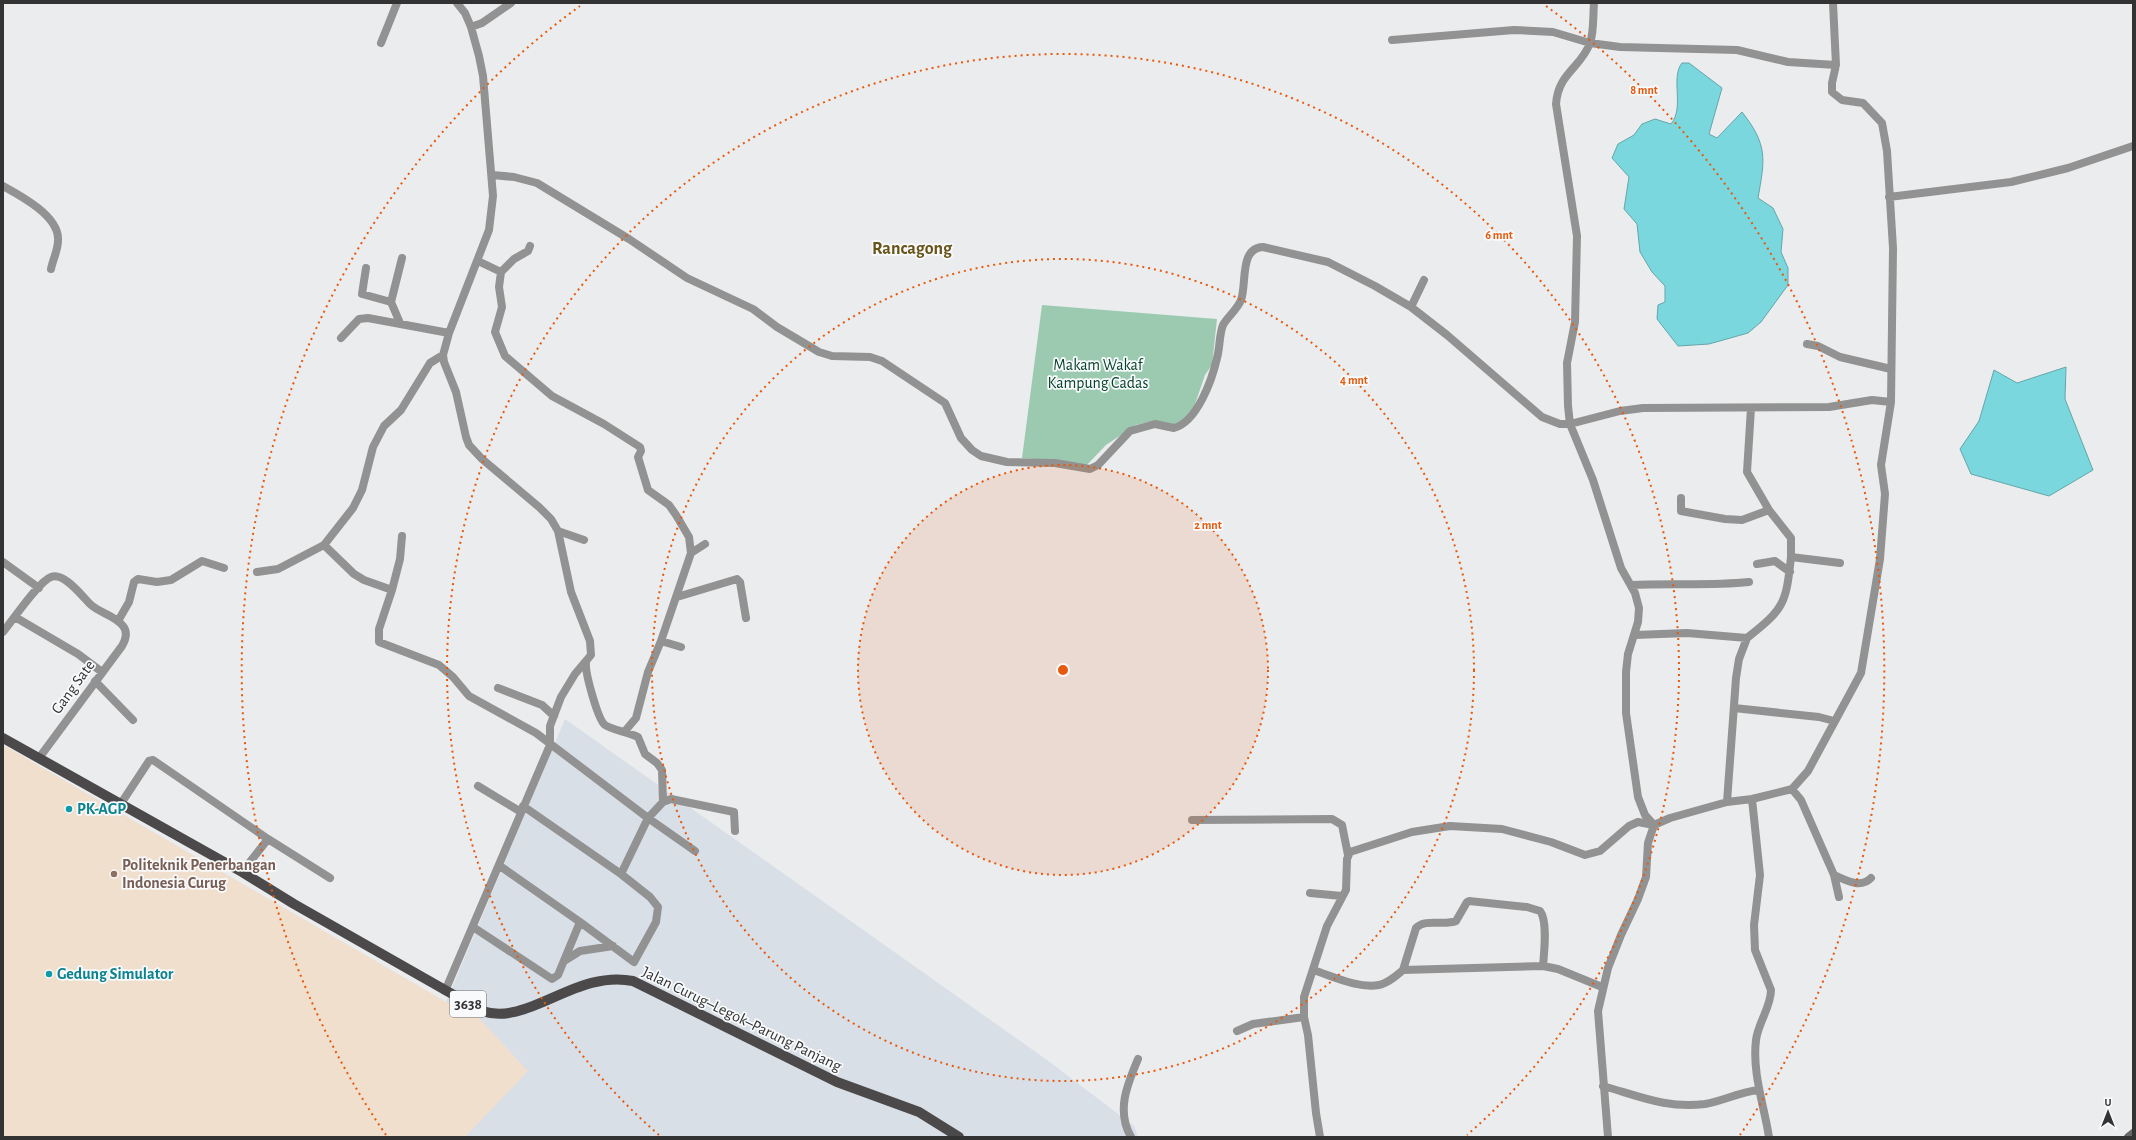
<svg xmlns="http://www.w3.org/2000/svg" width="2136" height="1140" font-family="'Alegreya Sans',sans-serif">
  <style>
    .built { fill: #d9dfe7 }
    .education { fill: #f1dfce }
    .green { fill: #9ccab1 }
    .water { fill: #79d7dd; stroke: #64a6aa }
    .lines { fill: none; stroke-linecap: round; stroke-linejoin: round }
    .street { stroke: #929292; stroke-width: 8 }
    .secondary { stroke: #686767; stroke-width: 8 }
    .primary { stroke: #4b4949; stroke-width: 10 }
    .ring { fill: none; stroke: #e8590c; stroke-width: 2; stroke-dasharray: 2 4 }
    .culture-dot { fill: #0f9aa8; stroke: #f8fafb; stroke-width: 1.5 }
    .education-dot { fill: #8d6e63; stroke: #f8fafb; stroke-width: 1.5 }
    .labels { text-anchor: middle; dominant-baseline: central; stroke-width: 3.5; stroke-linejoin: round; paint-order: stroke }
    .shield { fill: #f8fafb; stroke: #6e6f70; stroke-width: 1 }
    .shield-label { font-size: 15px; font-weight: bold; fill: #333334 }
    .park-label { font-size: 16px; fill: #06432b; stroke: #f8fafb }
    .street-label { font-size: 16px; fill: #333334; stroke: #f8fafb }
    .culture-label { font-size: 16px; font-weight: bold; fill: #0d838f; stroke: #f8fafb; text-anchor: start }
    .education-label { font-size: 16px; font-weight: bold; fill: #785e54; stroke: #f8fafb; text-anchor: start }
    .quarter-label { font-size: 18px; font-weight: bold; fill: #69551a; stroke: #f8fafb }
    .centre { fill: #e8590c; stroke: #f8fafb; stroke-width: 2 }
    .ring-label { font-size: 12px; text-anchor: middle; font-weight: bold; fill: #e8590c; stroke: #f8fafb; stroke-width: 3.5; stroke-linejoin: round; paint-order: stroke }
  </style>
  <rect width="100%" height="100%" fill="#ebecee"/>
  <path class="built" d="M 565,719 L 1047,1060 L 1134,1126 L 1138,1137 L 3,1137 L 3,745 L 446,1002 Z"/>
  <path class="education" d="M 3,745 L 446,1002 L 476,1015 L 528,1071 L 465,1137 L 3,1137 Z"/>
  <path class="green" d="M 1042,305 L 1217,319 L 1212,365 L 1205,375 L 1193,410 L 1185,421 L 1173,425 L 1149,422 L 1136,425 L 1106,445 L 1084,468 L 1049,460 L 1022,458 Z"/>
  <path class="water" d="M 1682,63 L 1689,63 L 1722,88 L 1709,134 L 1717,138 L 1742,112 C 1768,145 1765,159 1758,198 L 1773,208 L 1783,229 L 1781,252 L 1788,268 L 1788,285 L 1761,322 L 1748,333 L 1709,344 L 1678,346 L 1657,319 L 1658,305 L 1665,302 L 1665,286 L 1652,272 L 1640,252 L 1637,224 L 1624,209 L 1629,177 L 1612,158 L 1618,144 L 1634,135 L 1642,124 L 1655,119 L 1671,124 C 1685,107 1670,78 1682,63 Z
    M 2066,367 L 2065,399 L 2093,470 L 2049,496 L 1971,474 L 1960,449 L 1979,421 L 1994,370 L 2017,383 Z"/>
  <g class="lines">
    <path class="street" d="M 1594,3 C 1593,15 1594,32 1590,43 C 1581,68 1558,73 1556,104 L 1577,236 L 1575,322 L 1567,363 L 1568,406 L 1570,424 L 1593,480 L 1621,568 L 1635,593 L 1639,608 L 1638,622 L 1628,654 L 1626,672 L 1626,713 L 1638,797 L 1645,815 L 1654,825 L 1648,843 L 1646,877 L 1638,899 L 1621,935 L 1608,968 L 1598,1011 L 1608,1137
      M 471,27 L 482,23 L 511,3
      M 1392,40 L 1514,30 L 1553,32 L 1590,43 L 1620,47 L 1737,50 L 1788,62 L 1836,65
      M 381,43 L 397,3
      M 492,175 L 514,177 L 537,183 L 629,239 L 687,278 L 753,309 L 777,327 L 819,352 L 832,356 L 870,357 L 882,361 L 945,403 L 961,438 L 972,450 L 981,456 L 1007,462 L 1055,463 L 1090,469 L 1098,465 L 1130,431 L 1155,424 L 1174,428 C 1197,422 1212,380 1217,358 C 1220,348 1219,335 1223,325 C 1228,316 1237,310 1241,300 C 1247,284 1239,248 1263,247 L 1328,262 L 1375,286 L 1411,307 L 1447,335 L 1542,417 L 1560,424 L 1570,424 L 1620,411 L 1643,408 L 1829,407 L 1872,400 L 1891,402
      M 3,186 C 21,196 57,215 58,238 C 59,248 53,259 51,269
      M 1889,197 L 2011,182 L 2068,168 L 2133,146
      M 478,261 L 501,272 L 514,259 L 528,251 L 530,246
      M 366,268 L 362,294 L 391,302
      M 501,272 L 499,287 L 502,307 L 495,332 L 505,356 L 552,396 L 604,424 L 640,447 L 641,451 L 638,457 L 648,490 L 669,505 L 676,515 L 689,537 L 691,553
      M 1411,307 L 1424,280
      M 400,323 L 391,302 L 402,258
      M 341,338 L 359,319 L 368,318 L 449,333
      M 1807,344 L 1818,346 L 1840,357 L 1891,369
      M 1751,408 L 1747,472 L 1769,510 L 1791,538 L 1791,557
      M 1681,498 L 1681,511 L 1725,519 L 1742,520 L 1769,510
      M 558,531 L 584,540
      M 324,545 L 354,574 L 364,580 L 392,590 L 379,629 L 379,642 L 439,665 L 453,677 L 469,696 L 536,733 L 648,818 L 695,851
      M 3,562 L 39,588
      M 1757,564 L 1775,561 L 1790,572
      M 257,572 L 278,569 L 324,545 L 353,508 L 362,490 L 373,447 L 384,426 L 401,410 L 430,363 L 443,355
      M 1631,585 C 1670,583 1710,586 1749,582
      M 392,590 L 400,559 L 402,536
      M 677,597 L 737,579 L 740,582 L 746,618
      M 15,617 L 78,654 L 102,672
      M 118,621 L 129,602 L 134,582 L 138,579 L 157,582 L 171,580 L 202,561 L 224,568
      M 3,632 C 13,620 38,582 51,577 C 64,572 82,596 90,604 C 99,613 115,615 123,626 C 128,632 126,639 122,646 L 39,758
      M 1635,635 L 1687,633 L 1747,638 C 1784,609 1786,604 1791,557 L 1840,563
      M 661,641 L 691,553 L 705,544
      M 586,663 C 585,673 598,720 605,725 C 610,729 630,733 638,737 L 645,754 L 657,763 L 662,770 L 663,802
      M 95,681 L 133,720
      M 498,688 L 542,705 L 554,716
      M 1734,708 L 1819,717 L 1834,721
      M 625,731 L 636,718 L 648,672 L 661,641 L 681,647
      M 478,786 L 521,812
      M 1792,789 L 1801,800 L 1834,875 L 1839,897
      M 1752,799 L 1760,875 L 1754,925 L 1755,950 L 1771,990 C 1771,1007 1758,1023 1756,1040 C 1752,1073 1764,1105 1769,1137
      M 1727,802 L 1736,678 L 1739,659 L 1747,638
      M 120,805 L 149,761 L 153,760 L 268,839 L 330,878
      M 1192,820 L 1332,819 L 1342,825 L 1348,855
      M 500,866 L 580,922 L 634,962 L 656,922 L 658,907 L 650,897 L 621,874 L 523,806
      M 242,872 L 268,839
      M 621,874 L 648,818 L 663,802 L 671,799 L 734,812 L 735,831
      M 1834,875 C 1846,880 1860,889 1871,878
      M 1310,893 L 1342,896
      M 473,927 L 552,979 L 558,975 L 580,922
      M 564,961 L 580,951 L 613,946
      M 1313,970 C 1332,976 1359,989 1379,985 C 1388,983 1396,976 1403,970 L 1543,966 L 1558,969 L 1602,987
      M 1403,970 L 1416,928 C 1425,918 1444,926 1456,921 L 1467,902 L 1469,901 L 1527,907 L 1540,911 C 1548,921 1544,953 1543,966
      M 445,991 L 550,745 L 550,726 L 561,697 L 575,674 L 591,655 L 590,641 L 571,592 L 558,531 L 551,519 L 539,507 L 482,459 L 469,445 L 466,437 L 456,392 L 444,362 L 443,355 L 449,333 L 489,230 L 493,196 L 483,76 L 479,56 L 471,27 L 465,13 L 457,3
      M 1237,1031 L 1253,1024 L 1304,1017
      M 1603,1086 C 1639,1096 1667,1109 1705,1104 C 1723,1101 1740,1092 1758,1090
      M 1131,1137 C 1116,1111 1127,1085 1138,1059
      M 1320,1137 L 1316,1113 L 1308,1035 L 1304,1017 L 1304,997 L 1327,926 L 1346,890 L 1347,859 L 1350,852 L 1412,832 L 1450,826 L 1502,829 L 1551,842 L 1585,855 L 1600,851 L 1629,826 L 1638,822 L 1654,825 L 1670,818 L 1727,802 L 1752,799 L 1792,789 L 1808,771 L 1861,673 L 1880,559 L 1885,494 L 1881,465 L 1891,402 L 1893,248 L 1887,151 L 1882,123 L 1863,103 L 1842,100 L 1832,92 L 1832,83 L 1836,65 L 1833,3"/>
    <path class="secondary" d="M 2128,1137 L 2133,1133"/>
    <path class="primary" d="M 3,738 L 242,872 L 294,904 L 482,1011 C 528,1027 576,969 633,981 L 837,1082 L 919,1112 L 959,1137"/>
  </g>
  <circle cx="1063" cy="670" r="205" fill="#e8590c" fill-opacity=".12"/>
  <g class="ring">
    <circle cx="1063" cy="670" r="205"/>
    <circle cx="1063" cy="670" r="411"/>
    <path d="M659 1135A616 616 0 1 1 1467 1135"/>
    <path d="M386 1135A821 821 0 0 1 580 6M1546 6A821 821 0 0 1 1740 1135"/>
  </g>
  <g class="culture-dot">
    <circle cx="69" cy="809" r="4"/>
    <circle cx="49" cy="974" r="4"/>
  </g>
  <circle class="education-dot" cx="114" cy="874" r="4"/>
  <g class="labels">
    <rect class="shield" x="450" y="991" width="36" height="26" rx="3"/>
    <g class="shield-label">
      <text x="468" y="1004">3638</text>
    </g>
    <g class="park-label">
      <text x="1098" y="365">Makam Wakaf<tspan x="1098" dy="18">Kampung Cadas</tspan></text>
    </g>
    <g class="street-label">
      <text transform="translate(73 687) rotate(-54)">Gang Sate</text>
      <text transform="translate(742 1019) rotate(26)">Jalan Curug–Legok–Parung Panjang</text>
    </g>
    <g class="culture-label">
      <text x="77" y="809">PK-AGP</text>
      <text x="57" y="974">Gedung Simulator</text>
    </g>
    <g class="education-label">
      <text x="122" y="865">Politeknik Penerbangan<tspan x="122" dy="18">Indonesia Curug</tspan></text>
    </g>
    <g class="quarter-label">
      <text x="912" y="249">Rancagong</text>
    </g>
  </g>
  <circle cx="1063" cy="670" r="6" class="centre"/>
  <g class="ring-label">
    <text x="1644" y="94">8 mnt</text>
    <text x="1499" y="239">6 mnt</text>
    <text x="1354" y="384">4 mnt</text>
    <text x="1208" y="529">2 mnt</text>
  </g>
  <rect width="2136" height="1140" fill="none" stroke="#333334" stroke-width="8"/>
  <g transform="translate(2108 1112)" stroke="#f8fafb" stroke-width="3" paint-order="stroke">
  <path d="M0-3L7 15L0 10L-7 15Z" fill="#333334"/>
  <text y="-6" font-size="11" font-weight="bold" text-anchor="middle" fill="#333334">U</text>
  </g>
</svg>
